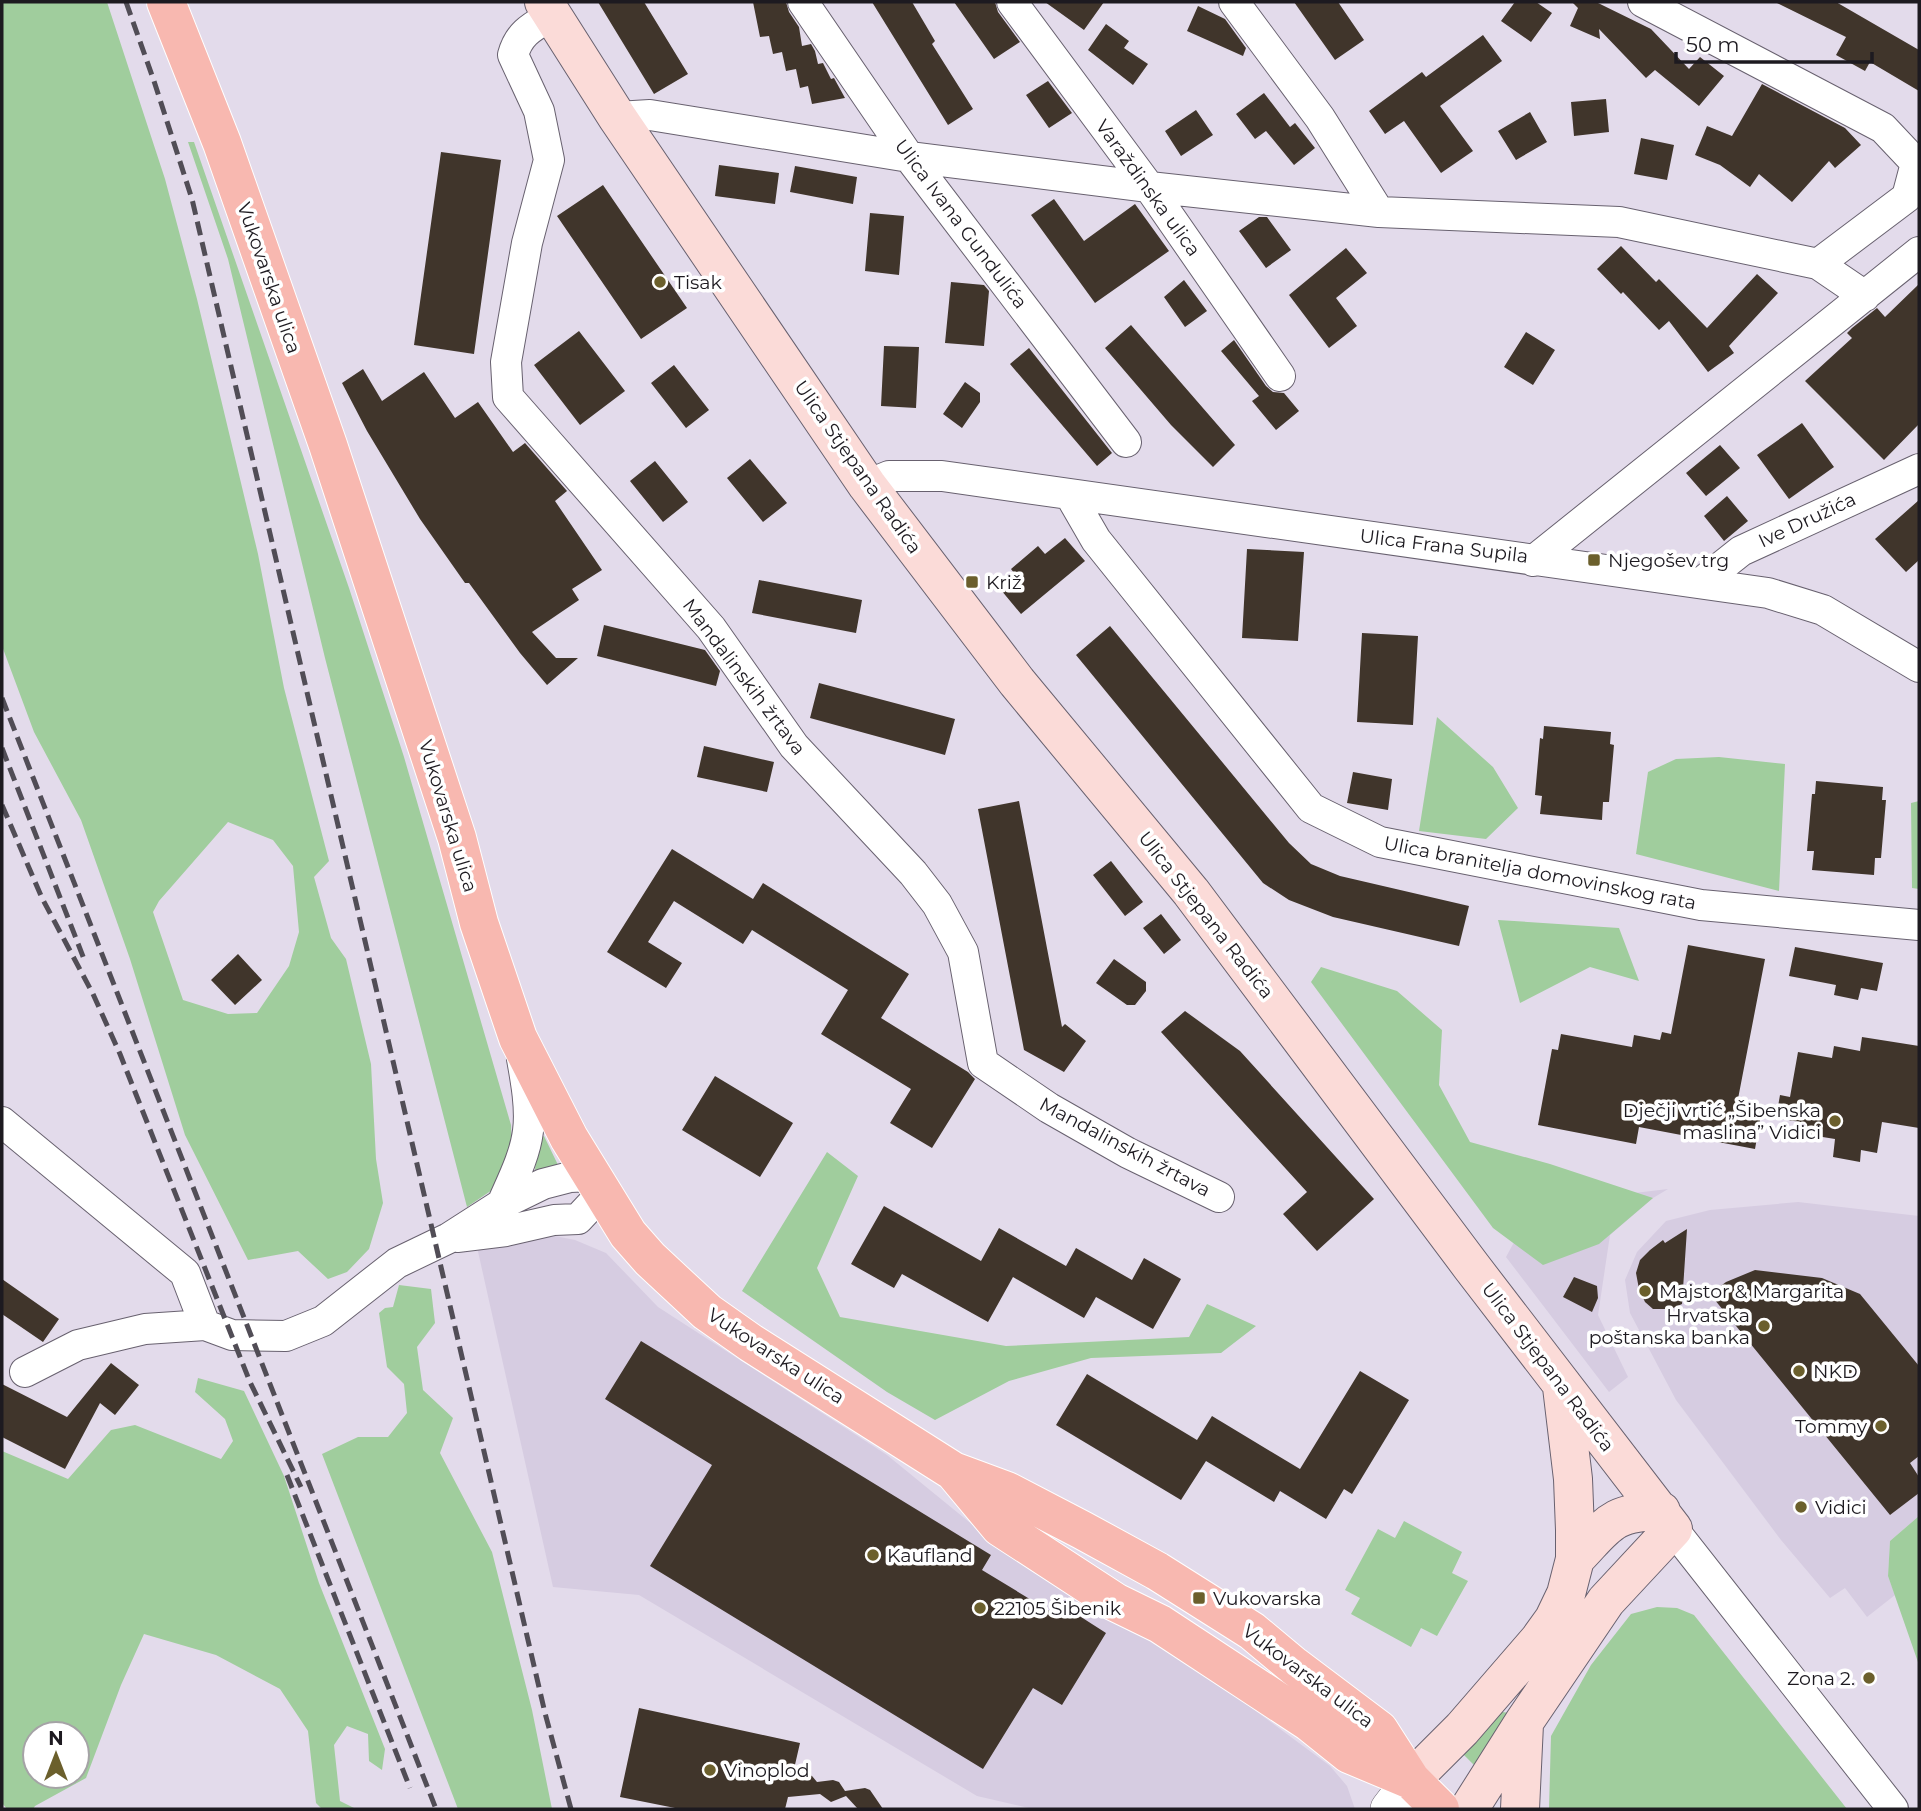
<svg xmlns="http://www.w3.org/2000/svg" width="1921" height="1811" font-family="Montserrat,sans-serif">
  <style>
    .commercial { fill: #d6cce1 }
    .green { fill: #a0cd9d; fill-rule: evenodd }
    .building { fill: #40352b }
    .lines { fill: none; stroke-linecap: round; stroke-linejoin: round }
    .minor-casing { stroke: #68616f; stroke-width: 32 }
    .tertiary-casing { stroke: #68616f; stroke-width: 38 }
    .secondary-casing { stroke: #68616f; stroke-width: 40 }
    .primary-casing { stroke: #fff; stroke-width: 40 }
    .minor { stroke: #fff; stroke-width: 30 }
    .tertiary { stroke: #fff; stroke-width: 37 }
    .secondary { stroke: #fbdbd8; stroke-width: 38 }
    .primary { stroke: #f8b8b0; stroke-width: 38 }
    .rail { stroke: #514d56; stroke-width: 5; stroke-dasharray: 14 7; stroke-linecap: butt }
    .poi-dot { fill: #6b5f2c; stroke: #fff; stroke-width: 2.5 }
    .labels { text-anchor: middle; dominant-baseline: central; stroke-width: 7; stroke-linejoin: round; paint-order: stroke }
    .street-label { font-size: 19px; fill: #1d1a20; stroke: #fff }
    .poi-label { font-size: 19px; fill: #1d1a20; stroke: #fff; text-anchor: start }
  </style>
  <rect width="100%" height="100%" fill="#e3dbeb"/>
  <path class="commercial" d="M 1668,1189 L 1653,1198 L 1610,1235 L 1598,1315 L 1628,1377 L 1609,1392 L 1506,1257 L 1519,1233 L 1626,1194 Z
    M 1798,1202 L 1919,1216 L 1919,1516 L 1890,1541 L 1888,1576 L 1895,1595 L 1867,1617 L 1845,1588 L 1830,1598 L 1781,1540 L 1676,1400 L 1630,1313 L 1625,1280 L 1637,1252 L 1666,1221 L 1710,1210 Z
    M 555,1236 L 575,1240 L 606,1253 L 658,1307 L 887,1455 L 974,1526 L 1198,1668 L 1330,1766 L 1347,1786 L 1355,1809 L 1033,1809 L 977,1796 L 639,1595 L 553,1587 L 477,1247 Z"/>
  <path class="green" d="M 2,2 L 107,2 L 165,179 L 197,299 L 258,554 L 284,688 L 329,861 L 314,877 L 331,938 L 346,959 L 371,1064 L 376,1159 L 383,1203 L 369,1249 L 347,1272 L 328,1279 L 298,1251 L 248,1260 L 185,1135 L 130,959 L 81,820 L 34,732 L 2,646 ZM 228,822 L 273,840 L 293,866 L 299,932 L 289,966 L 257,1013 L 228,1014 L 183,1000 L 153,912 L 159,901 Z
    M 188,142 L 194,142 L 349,588 L 404,757 L 511,1125 L 512,1155 L 498,1186 L 467,1207 L 325,658 L 228,259 Z
    M 1437,717 L 1493,767 L 1518,808 L 1486,839 L 1419,831 Z
    M 1719,757 L 1785,764 L 1779,891 L 1636,854 L 1648,772 L 1676,759 Z
    M 1919,801 L 1919,889 L 1912,888 L 1911,803 Z
    M 1498,920 L 1619,928 L 1639,981 L 1590,967 L 1520,1003 Z
    M 1321,967 L 1397,991 L 1442,1030 L 1439,1085 L 1470,1142 L 1550,1164 L 1653,1198 L 1599,1244 L 1543,1265 L 1493,1228 L 1311,982 Z
    M 544,1136 L 559,1167 L 535,1174 L 536,1140 Z
    M 827,1152 L 858,1176 L 817,1268 L 840,1317 L 1006,1346 L 1189,1337 L 1207,1304 L 1256,1326 L 1221,1353 L 1091,1358 L 1009,1381 L 935,1420 L 887,1392 L 742,1291 Z
    M 399,1285 L 431,1289 L 435,1323 L 417,1347 L 423,1390 L 453,1418 L 440,1453 L 492,1552 L 532,1710 L 552,1809 L 458,1809 L 322,1454 L 358,1437 L 388,1437 L 407,1413 L 404,1384 L 387,1367 L 379,1313 L 385,1308 L 393,1307 Z
    M 198,1378 L 244,1391 L 284,1476 L 319,1583 L 385,1749 L 382,1770 L 369,1761 L 368,1734 L 347,1726 L 334,1745 L 340,1801 L 356,1809 L 322,1809 L 316,1803 L 308,1731 L 280,1689 L 216,1655 L 144,1634 L 121,1685 L 86,1778 L 35,1806 L 33,1809 L 7,1809 L 2,1803 L 2,1451 L 68,1479 L 111,1430 L 135,1425 L 221,1459 L 233,1441 L 225,1419 L 195,1392 ZM 35,1734 L 77,1734 L 77,1776 L 35,1776 Z
    M 1919,1516 L 1919,1665 L 1888,1576 L 1890,1541 Z
    M 1404,1521 L 1462,1552 L 1452,1573 L 1468,1581 L 1437,1636 L 1421,1628 L 1411,1647 L 1351,1614 L 1360,1598 L 1345,1590 L 1378,1529 L 1395,1538 Z
    M 1657,1607 L 1677,1608 L 1694,1615 L 1847,1809 L 1549,1809 L 1551,1736 L 1591,1665 L 1631,1614 Z
    M 1495,1711 L 1510,1713 L 1484,1759 L 1474,1765 L 1462,1753 Z"/>
  <path class="building" d="M 598,2 L 644,2 L 688,74 L 654,94 Z
    M 753,2 L 786,2 L 789,12 L 799,27 L 802,46 L 811,44 L 815,51 L 818,64 L 823,63 L 831,79 L 834,78 L 845,98 L 812,104 L 808,86 L 800,88 L 796,69 L 786,71 L 782,52 L 773,54 L 769,36 L 760,37 Z
    M 872,2 L 912,2 L 935,41 L 932,44 L 973,109 L 948,125 Z
    M 954,2 L 995,2 L 998,12 L 1020,42 L 994,59 Z
    M 1045,2 L 1104,2 L 1084,30 Z
    M 1294,2 L 1338,2 L 1364,40 L 1335,60 Z
    M 1515,2 L 1536,2 L 1552,13 L 1531,42 L 1501,21 Z
    M 1572,2 L 1596,2 L 1651,29 L 1689,69 L 1700,57 L 1724,76 L 1699,106 L 1655,70 L 1646,78 L 1599,29 L 1600,39 L 1570,26 L 1578,8 Z
    M 1775,2 L 1836,2 L 1919,50 L 1919,91 L 1870,62 L 1865,71 L 1836,55 L 1846,37 Z
    M 1198,6 L 1225,19 L 1246,48 L 1243,56 L 1187,31 Z
    M 1106,24 L 1129,41 L 1124,48 L 1148,64 L 1133,85 L 1088,50 Z
    M 1483,35 L 1502,61 L 1440,106 L 1473,151 L 1441,173 L 1404,121 L 1385,134 L 1369,111 L 1422,72 L 1426,77 Z
    M 1048,81 L 1072,113 L 1049,128 L 1026,95 Z
    M 1762,84 L 1845,128 L 1861,145 L 1835,168 L 1829,161 L 1792,202 L 1759,174 L 1750,187 L 1720,165 L 1695,155 L 1707,126 L 1732,136 Z
    M 1264,93 L 1290,127 L 1295,123 L 1315,148 L 1294,165 L 1266,131 L 1255,139 L 1236,114 Z
    M 1606,99 L 1609,132 L 1574,136 L 1571,102 Z
    M 1196,110 L 1213,135 L 1181,156 L 1165,131 Z
    M 1530,112 L 1547,142 L 1516,160 L 1498,131 Z
    M 1641,138 L 1674,145 L 1667,180 L 1634,174 Z
    M 441,152 L 501,160 L 474,354 L 414,345 Z
    M 719,165 L 779,173 L 775,204 L 715,196 Z
    M 795,166 L 857,177 L 853,204 L 790,192 Z
    M 603,185 L 687,308 L 641,339 L 557,216 Z
    M 1054,199 L 1084,241 L 1135,204 L 1169,251 L 1095,303 L 1031,215 Z
    M 870,213 L 904,216 L 899,275 L 865,271 Z
    M 1259,217 L 1267,217 L 1291,250 L 1266,268 L 1239,231 Z
    M 1621,246 L 1656,282 L 1659,279 L 1707,328 L 1757,274 L 1778,293 L 1729,346 L 1734,353 L 1708,372 L 1669,321 L 1659,330 L 1623,292 L 1621,294 L 1597,269 Z
    M 1346,248 L 1367,273 L 1336,298 L 1357,326 L 1329,348 L 1289,295 Z
    M 1184,280 L 1207,311 L 1185,327 L 1164,297 Z
    M 951,282 L 984,285 L 989,291 L 984,346 L 945,343 Z
    M 1919,284 L 1919,424 L 1884,460 L 1805,381 L 1852,338 L 1847,333 L 1852,328 L 1877,308 L 1885,317 Z
    M 1131,325 L 1235,445 L 1213,467 L 1171,425 L 1105,348 Z
    M 579,331 L 625,391 L 580,425 L 534,365 Z
    M 1526,332 L 1555,350 L 1533,385 L 1504,367 Z
    M 1234,340 L 1266,386 L 1273,392 L 1284,393 L 1299,411 L 1276,430 L 1252,401 L 1259,396 L 1221,351 Z
    M 884,346 L 919,347 L 916,408 L 881,406 Z
    M 1029,348 L 1112,453 L 1097,466 L 1010,364 Z
    M 674,365 L 709,410 L 686,428 L 651,383 Z
    M 363,369 L 382,401 L 424,372 L 455,418 L 478,402 L 513,452 L 525,443 L 567,491 L 555,501 L 602,570 L 572,589 L 579,600 L 532,632 L 556,658 L 578,658 L 547,685 L 520,653 L 469,583 L 465,583 L 420,519 L 367,431 L 342,383 Z
    M 965,382 L 980,393 L 980,402 L 962,428 L 943,414 Z
    M 1802,423 L 1834,467 L 1789,499 L 1757,455 Z
    M 1720,445 L 1740,468 L 1706,496 L 1686,473 Z
    M 750,459 L 787,503 L 763,522 L 727,478 Z
    M 655,461 L 688,502 L 663,522 L 630,481 Z
    M 1727,496 L 1748,521 L 1724,541 L 1704,516 Z
    M 1919,500 L 1919,560 L 1906,572 L 1875,539 Z
    M 1065,538 L 1085,561 L 1021,614 L 1001,590 L 1017,577 L 1011,569 L 1038,546 L 1045,554 Z
    M 1247,549 L 1304,552 L 1298,641 L 1242,638 Z
    M 759,580 L 862,600 L 856,633 L 752,613 Z
    M 604,625 L 705,650 L 720,671 L 716,686 L 597,656 Z
    M 1110,626 L 1289,843 L 1311,864 L 1340,876 L 1469,906 L 1459,946 L 1333,917 L 1289,900 L 1263,883 L 1076,655 Z
    M 1362,633 L 1418,636 L 1413,725 L 1357,722 Z
    M 819,683 L 955,719 L 945,755 L 810,718 Z
    M 1544,726 L 1611,732 L 1610,744 L 1614,745 L 1609,802 L 1603,802 L 1602,820 L 1540,814 L 1542,796 L 1535,795 L 1540,738 L 1543,739 Z
    M 704,746 L 774,762 L 767,792 L 697,777 Z
    M 1353,772 L 1392,779 L 1388,810 L 1347,803 Z
    M 1816,781 L 1883,787 L 1882,800 L 1886,800 L 1881,858 L 1875,858 L 1874,875 L 1812,870 L 1814,851 L 1807,851 L 1812,794 L 1815,794 Z
    M 1019,801 L 1062,1027 L 1065,1024 L 1086,1041 L 1064,1072 L 1024,1050 L 978,809 Z
    M 672,849 L 753,899 L 763,883 L 909,974 L 881,1018 L 968,1072 L 975,1079 L 932,1148 L 890,1123 L 911,1089 L 821,1034 L 848,990 L 752,930 L 743,944 L 674,901 L 648,942 L 682,963 L 666,988 L 607,952 Z
    M 1111,861 L 1143,902 L 1125,916 L 1093,875 Z
    M 1161,914 L 1181,940 L 1164,954 L 1143,928 Z
    M 1688,945 L 1765,959 L 1737,1104 L 1762,1109 L 1755,1149 L 1639,1127 L 1636,1144 L 1538,1125 L 1552,1049 L 1558,1050 L 1561,1034 L 1632,1047 L 1634,1035 L 1660,1040 L 1662,1032 L 1671,1034 Z
    M 1795,947 L 1883,963 L 1877,991 L 1861,988 L 1858,1000 L 1834,995 L 1836,985 L 1789,976 Z
    M 238,954 L 262,980 L 235,1005 L 211,980 Z
    M 1114,959 L 1146,982 L 1146,991 L 1135,1005 L 1127,1005 L 1096,983 Z
    M 1185,1011 L 1240,1051 L 1374,1199 L 1317,1251 L 1283,1214 L 1307,1192 L 1161,1032 Z
    M 1862,1037 L 1919,1046 L 1919,1128 L 1882,1122 L 1877,1153 L 1861,1150 L 1860,1162 L 1833,1157 L 1835,1139 L 1804,1134 L 1806,1123 L 1776,1118 L 1780,1095 L 1790,1097 L 1798,1052 L 1832,1058 L 1834,1046 L 1860,1051 Z
    M 715,1076 L 793,1123 L 760,1177 L 682,1130 Z
    M 884,1206 L 981,1261 L 999,1228 L 1066,1266 L 1076,1248 L 1132,1280 L 1144,1258 L 1181,1279 L 1153,1329 L 1096,1297 L 1084,1318 L 1013,1277 L 988,1322 L 902,1274 L 894,1288 L 851,1264 Z
    M 1687,1229 L 1682,1304 L 1671,1309 L 1653,1309 L 1645,1302 L 1639,1289 L 1636,1273 L 1640,1260 L 1650,1250 L 1663,1240 L 1665,1243 Z
    M 1755,1270 L 1822,1278 L 1860,1294 L 1919,1366 L 1919,1456 L 1910,1463 L 1919,1477 L 1919,1493 L 1890,1515 L 1710,1294 L 1726,1282 Z
    M 1574,1277 L 1597,1286 L 1598,1298 L 1592,1312 L 1563,1297 Z
    M 2,1279 L 59,1319 L 43,1342 L 2,1314 Z
    M 641,1341 L 991,1555 L 982,1570 L 1061,1618 L 1067,1608 L 1106,1633 L 1062,1705 L 1033,1688 L 983,1769 L 650,1566 L 712,1465 L 605,1399 Z
    M 111,1363 L 139,1385 L 115,1415 L 100,1403 L 65,1469 L 2,1437 L 2,1384 L 67,1417 Z
    M 1360,1371 L 1409,1400 L 1352,1494 L 1344,1489 L 1326,1519 L 1280,1491 L 1274,1502 L 1206,1461 L 1181,1500 L 1056,1425 L 1087,1374 L 1197,1440 L 1212,1416 L 1300,1469 Z
    M 639,1708 L 800,1743 L 794,1769 L 812,1776 L 817,1782 L 833,1780 L 839,1782 L 845,1791 L 865,1788 L 870,1790 L 883,1809 L 858,1809 L 846,1796 L 831,1802 L 820,1794 L 788,1797 L 785,1809 L 680,1809 L 620,1797 Z"/>
  <g class="lines">
    <defs>
      <path id="minor" d="M 803,2 L 909,157 L 1126,442
        M 1012,2 L 1149,187 L 1280,376
        M 1234,2 L 1320,118 L 1379,212
        M 1643,2 L 1883,128 L 1916,163 L 1907,197 L 1818,264
        M 552,15 C 532,27 519,33 513,55 L 539,111 L 549,160 L 527,243 L 506,362 L 508,397 L 711,628 L 794,746 L 913,873 L 937,904 L 963,952 L 983,1063 L 1049,1108 L 1128,1153 L 1219,1197
        M 617,117 L 650,115 L 909,157 L 1149,187 L 1379,212 L 1619,222 L 1818,264 L 1865,296
        M 867,485 L 889,476 L 942,476 L 1768,593 L 1823,610 L 1919,667
        M 1070,495 L 1096,540 L 1311,808 L 1380,842 L 1701,905 L 1919,925
        M 1533,561 L 1919,252
        M 1702,582 L 1741,551 L 1919,469
        M 2,1122 L 185,1273 L 205,1325
        M 502,1204 C 512,1181 525,1156 528,1131 C 531,1109 526,1081 522,1059
        M 457,1237 L 506,1231 L 554,1220 L 578,1219 L 593,1203 L 601,1189
        M 25,1372 L 78,1345 L 145,1329 L 205,1325 L 232,1335 L 286,1336 L 323,1321 L 397,1263 L 449,1238 L 502,1204 L 543,1184 L 570,1177 L 592,1176
        M 1673,1529 L 1893,1809"/>
      <path id="tertiary" d="M 1389,1809 L 1411,1780"/>
      <path id="secondary" d="M 544,2 L 617,117 L 867,485 L 1017,682 L 1191,892 L 1471,1266 L 1673,1529 L 1606,1601 L 1524,1722 L 1469,1809
        M 1575,1559 C 1608,1525 1610,1512 1661,1511
        M 1411,1780 L 1462,1729 L 1539,1640 L 1554,1619 L 1566,1594 L 1575,1559 L 1575,1530 L 1573,1479 L 1562,1387
        M 1520,1809 L 1524,1724"/>
      <path id="primary" d="M 166,2 L 222,143 L 328,445 L 457,838 L 479,923 L 518,1038 L 569,1138 L 628,1234 L 650,1259 L 707,1312 L 751,1343 L 953,1471 L 1007,1491 L 1082,1530 L 1157,1571 L 1252,1631 L 1294,1666 L 1379,1730 L 1411,1780 L 1440,1809
        M 955,1473 L 1000,1527 L 1115,1602 L 1160,1624 L 1309,1722 L 1349,1754 L 1411,1780"/>
    </defs>
    <use href="#minor" class="minor-casing"/>
    <use href="#tertiary" class="tertiary-casing"/>
    <use href="#secondary" class="secondary-casing"/>
    <use href="#primary" class="primary-casing"/>
    <use href="#minor" class="minor"/>
    <use href="#tertiary" class="tertiary"/>
    <use href="#secondary" class="secondary"/>
    <use href="#primary" class="primary"/>
    <path class="rail" d="M 126,2 L 154,81 L 192,199 L 545,1713 L 571,1809
      M 2,698 L 436,1809
      M 2,748 L 84,959
      M 2,805 L 42,898 L 93,994 L 120,1054 L 250,1382 L 301,1487
      M 287,1475 L 410,1788"/>
  </g>
  <g class="poi-dot">
    <circle cx="660" cy="282" r="7"/>
    <rect x="1587" y="553" width="14" height="14" rx="3.5"/>
    <rect x="965" y="575" width="14" height="14" rx="3.5"/>
    <circle cx="1835" cy="1121" r="7"/>
    <circle cx="1645" cy="1291" r="7"/>
    <circle cx="1764" cy="1326" r="7"/>
    <circle cx="1799" cy="1371" r="7"/>
    <circle cx="1881" cy="1426" r="7"/>
    <circle cx="1801" cy="1507" r="7"/>
    <circle cx="873" cy="1555" r="7"/>
    <rect x="1192" y="1591" width="14" height="14" rx="3.5"/>
    <circle cx="980" cy="1608" r="7"/>
    <circle cx="1869" cy="1678" r="7"/>
    <circle cx="710" cy="1770" r="7"/>
  </g>
  <g class="labels">
    <g class="street-label">
      <text transform="translate(1148 188) rotate(54)">Varaždinska ulica</text>
      <text transform="translate(961 224) rotate(53)">Ulica Ivana Gundulića</text>
      <text transform="translate(269 278) rotate(71)">Vukovarska ulica</text>
      <text transform="translate(858 467) rotate(55)">Ulica Stjepana Radića</text>
      <text transform="translate(1807 520) rotate(-25)">Ive Družića</text>
      <text transform="translate(1444 546) rotate(7)">Ulica Frana Supila</text>
      <text transform="translate(744 677) rotate(53)">Mandalinskih žrtava</text>
      <text transform="translate(448 816) rotate(73)">Vukovarska ulica</text>
      <text transform="translate(1540 873) rotate(11)">Ulica branitelja domovinskog rata</text>
      <text transform="translate(1206 915) rotate(52)">Ulica Stjepana Radića</text>
      <text transform="translate(1125 1147) rotate(28)">Mandalinskih žrtava</text>
      <text transform="translate(776 1356) rotate(33)">Vukovarska ulica</text>
      <text transform="translate(1548 1367) rotate(53)">Ulica Stjepana Radića</text>
      <text transform="translate(1308 1676) rotate(37)">Vukovarska ulica</text>
    </g>
    <g class="poi-label">
      <text x="674" y="282">Tisak</text>
      <text x="1608" y="560">Njegošev trg</text>
      <text x="986" y="582">Križ</text>
      <text x="1821" y="1110" text-anchor="end">Dječji vrtić „Šibenska<tspan x="1821" dy="22">maslina” Vidici</tspan></text>
      <text x="1659" y="1291">Majstor &amp; Margarita</text>
      <text x="1750" y="1315" text-anchor="end">Hrvatska<tspan x="1750" dy="22">poštanska banka</tspan></text>
      <text x="1813" y="1371">NKD</text>
      <text x="1867" y="1426" text-anchor="end">Tommy</text>
      <text x="1815" y="1507">Vidici</text>
      <text x="887" y="1555">Kaufland</text>
      <text x="1213" y="1598">Vukovarska</text>
      <text x="994" y="1608">22105 Šibenik</text>
      <text x="1855" y="1678" text-anchor="end">Zona 2.</text>
      <text x="724" y="1770">Vinoplod</text>
    </g>
  </g>
  <rect width="1921" height="1811" fill="none" stroke="#1d1a20" stroke-width="7"/>
  <g transform="translate(56 1755)"><circle r="33" fill="#ffffff" stroke="#a5a3a6" stroke-width="2"/>
  <path d="M0-5L12 26L0 18L-12 26Z" fill="#6b5f2c"/>
  <text y="-10" font-size="19" font-weight="bold" text-anchor="middle" fill="#1d1a20">N</text>
  </g>
  <path d="M1676 52v10h196v-10" fill="none" stroke="#1d1a20" stroke-width="3.5"/>
  <text x="1686" y="52" font-size="21" fill="#1d1a20" stroke="#ffffff" stroke-width="5" paint-order="stroke">50 m</text>
</svg>
